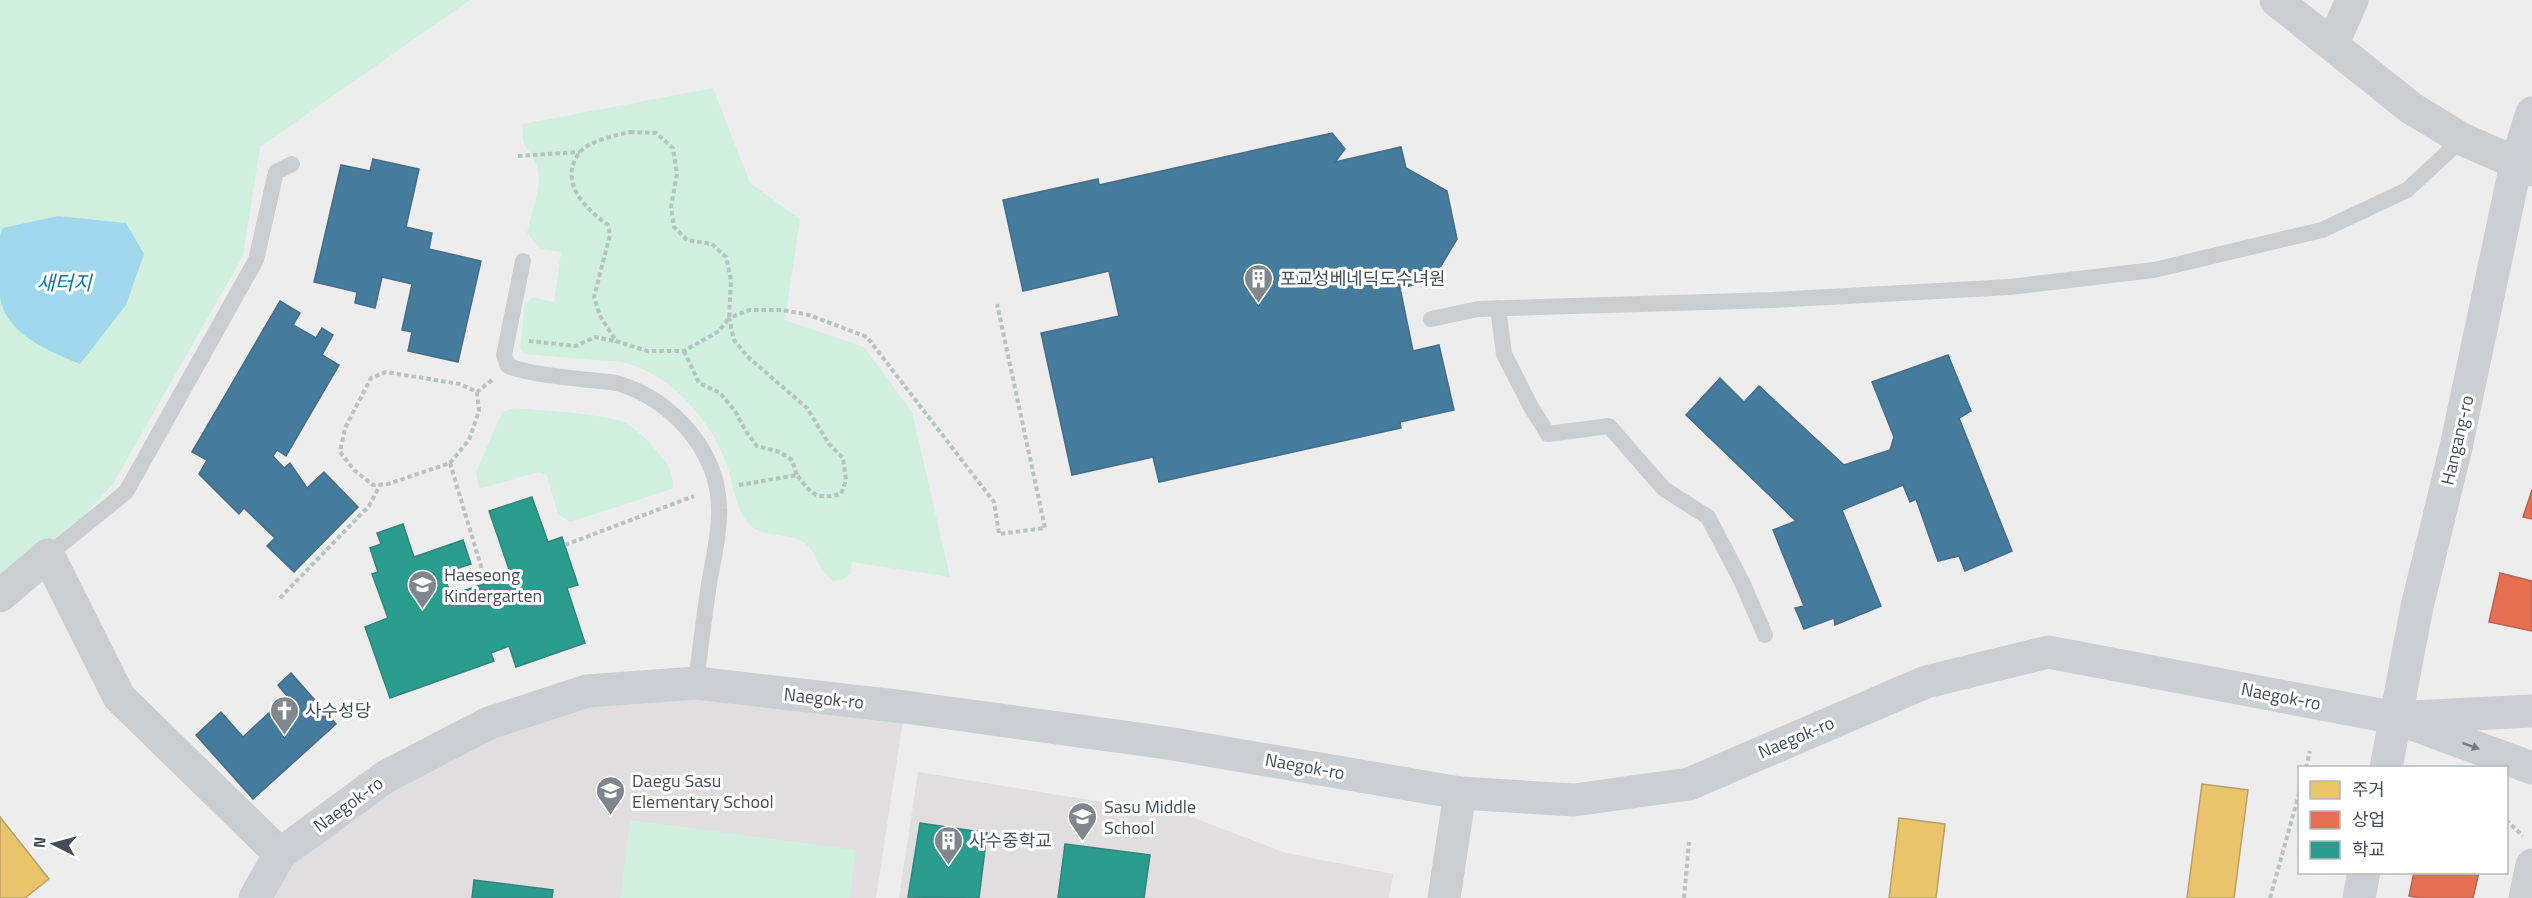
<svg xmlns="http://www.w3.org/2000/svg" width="2532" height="898" font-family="'Titillium Web','Noto Sans KR',sans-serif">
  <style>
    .education { fill: #e0dedf }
    .green { fill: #d0efde }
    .water { fill: #a2d8ee }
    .homes { fill: #e9c46a; stroke: #b8a165; stroke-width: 1.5 }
    .shops { fill: #e76f51; stroke: #b66554; stroke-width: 1.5 }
    .schools { fill: #2a9d8f; stroke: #32857f; stroke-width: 1.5 }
    .public { fill: #457b9d; stroke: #456e89; stroke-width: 1.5 }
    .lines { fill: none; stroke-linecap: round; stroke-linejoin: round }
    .path { stroke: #b6c3c1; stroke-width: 4; stroke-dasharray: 4.5 3; stroke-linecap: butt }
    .lane { stroke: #caced1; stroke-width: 16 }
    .street { stroke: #caced1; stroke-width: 33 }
    .secondary { stroke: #cbced2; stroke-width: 33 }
    .oneway { fill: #737b84 }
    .labels { text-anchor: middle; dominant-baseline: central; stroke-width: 6; stroke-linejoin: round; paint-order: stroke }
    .poi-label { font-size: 18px; fill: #444e5a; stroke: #fff; text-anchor: start }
    .street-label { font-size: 18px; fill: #444e5a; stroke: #fff }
    .water-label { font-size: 20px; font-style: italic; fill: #077aaa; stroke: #fff }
  </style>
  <rect width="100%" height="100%" fill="#eeeded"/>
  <path class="education" d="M 587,691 L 905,707 L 876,898 L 255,898 L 385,777 Z
    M 918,772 L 1189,816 L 1286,853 L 1393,874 L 1389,898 L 899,898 Z"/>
  <path class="green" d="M 0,0 L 470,0 L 260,147 L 243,256 L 113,484 L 48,555 L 0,596 Z
    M 713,88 L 750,183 L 800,219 L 785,320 L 864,347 L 912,412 L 950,577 L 852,562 L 850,574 L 843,579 L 833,581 C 818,569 817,554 807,545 C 790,529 758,542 745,519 C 734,502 733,481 726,463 C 711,420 671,375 626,363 C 616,360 604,361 594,360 C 571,358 548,356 525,354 L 520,348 L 525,303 L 533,297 L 554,302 L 561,252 L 541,249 L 527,233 C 531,213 543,186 537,167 C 531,145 520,153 523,124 Z
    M 514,408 C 537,410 612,414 627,424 C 640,432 651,444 661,456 C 668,465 675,477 672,489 L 570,522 L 558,514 L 547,476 L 539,472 L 479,489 L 476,473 L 502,412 Z
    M 630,820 L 856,850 L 850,898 L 620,898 Z"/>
  <path class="water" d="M 58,216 L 126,223 L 144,254 L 126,305 L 80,364 C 49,351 7,335 0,298 C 0,279 0,256 0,236 L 3,228 Z"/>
  <path class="homes" d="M 2202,784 L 2248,790 L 2234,898 L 2187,898 Z
    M 0,817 L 49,879 L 25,898 L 0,898 Z
    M 1899,818 L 1945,824 L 1936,898 L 1889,898 Z"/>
  <path class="shops" d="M 2532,490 L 2532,519 L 2523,517 Z
    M 2500,573 L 2532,581 L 2532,631 L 2489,622 Z
    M 2414,872 L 2479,872 L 2473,898 L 2419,898 L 2409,896 Z"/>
  <path class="schools" d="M 532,497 L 548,542 L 562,537 L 578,585 L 567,588 L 585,643 L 516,667 L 509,646 L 491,653 L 494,661 L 390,698 L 365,627 L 388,618 L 372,574 L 378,572 L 370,548 L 381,544 L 377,533 L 403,524 L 414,557 L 463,540 L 471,564 L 443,573 L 451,595 L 511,575 L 489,511 Z
    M 920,823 L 987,833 L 979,898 L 908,897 Z
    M 1065,844 L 1150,855 L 1144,898 L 1058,898 Z
    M 474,880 L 553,890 L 552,898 L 472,898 Z"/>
  <path class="public" d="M 1332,133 L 1345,149 L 1335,162 L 1401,147 L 1406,168 L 1447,191 L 1457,239 L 1432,281 L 1400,288 L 1413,351 L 1439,345 L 1454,410 L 1400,422 L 1401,428 L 1159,482 L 1153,457 L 1072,475 L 1041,333 L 1119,316 L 1109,271 L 1023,291 L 1003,200 L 1098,179 L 1099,185 Z
    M 373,159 L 419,169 L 406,227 L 432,233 L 429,249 L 481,261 L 458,362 L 408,351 L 412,332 L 402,330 L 412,284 L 382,277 L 375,308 L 355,303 L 357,292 L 314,282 L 341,165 L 370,171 Z
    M 280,301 L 300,313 L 293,325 L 316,338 L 322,328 L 333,335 L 322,355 L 339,365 L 286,456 L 277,450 L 273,456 L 284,468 L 290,463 L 307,488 L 324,472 L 358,507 L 294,572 L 267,546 L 275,538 L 244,508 L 239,514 L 199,474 L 207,460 L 192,452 Z
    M 1948,355 L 1971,411 L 1959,418 L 2012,551 L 1965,571 L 1959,556 L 1938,561 L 1916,499 L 1910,502 L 1903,485 L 1842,510 L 1881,606 L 1835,625 L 1834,618 L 1804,629 L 1795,608 L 1804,606 L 1773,530 L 1796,521 L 1686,415 L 1720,378 L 1744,402 L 1759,386 L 1844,465 L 1890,450 L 1894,437 L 1872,382 Z
    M 291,673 L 336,724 L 253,799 L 196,735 L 221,712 L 243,737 L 287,696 L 278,685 Z"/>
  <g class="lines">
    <path class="path" d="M 630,132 L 656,133 L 673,148 L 677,174 L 671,207 L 674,227 L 687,240 L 712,244 L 726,257 L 731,280 L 729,318 L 719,331 L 684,351 L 647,351 L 616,341 L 600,316 L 594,297 L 610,235 L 608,225 C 586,209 558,183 579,153 C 588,141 617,135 630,132 Z
      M 518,156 L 580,152
      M 529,341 L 576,346 L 595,337 L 615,341
      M 684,351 L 699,383 L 720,393 L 735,411 L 747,433 L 757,446 L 780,452 L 792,460 L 797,475
      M 477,392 L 479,411 L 469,440 L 450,463 L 388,484 L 373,485 L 354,470 L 340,452 L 345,428 L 371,378 L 386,372 L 460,384 L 477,392 L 492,380
      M 450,463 L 486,583
      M 739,485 L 797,475 C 812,495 816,500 841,494 L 846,480 L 843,458 L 829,444 L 807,408 L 748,357 L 734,340 L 729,318 L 749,310 L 783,310 L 809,315 L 867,337 L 994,502 L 999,534 L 1045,528 L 997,304
      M 565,545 L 694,496
      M 280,598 L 369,506 L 380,485
      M 2306,768 L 2310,751
      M 2506,820 L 2523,836
      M 1684,898 L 1689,842
      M 2270,898 L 2300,790"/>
    <path class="lane" d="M 523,261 L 504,355 L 508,366 C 535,375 562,377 589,380 C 599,381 611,381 620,384 C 673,401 718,451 719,508 C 720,533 713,559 709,584 C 704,617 700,650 696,683
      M 1498,308 L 1504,354 L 1531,407 L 1548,434 L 1609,426 L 1664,489 L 1708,517 L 1742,582 L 1765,635
      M 1431,319 L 1478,309 L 1773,300 L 2010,287 L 2154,270 L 2322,230 L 2407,190 L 2462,139
      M 48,555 L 126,492 L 256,260 L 276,172 L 292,164"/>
    <path class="street" d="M 2276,0 L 2411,108 L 2462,139 L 2532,170
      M 2333,43 L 2352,0
      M 0,596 L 48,555 L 119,697 L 280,854
      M 1444,898 L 1460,793
      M 2525,898 L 2532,865"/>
    <path class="secondary" d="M 2411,717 L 2532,711
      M 2386,768 L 2417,607 L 2456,447 L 2516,164 L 2532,113
      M 255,898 L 280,854 L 385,777 L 489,723 L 587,691 L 696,683 L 905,707 L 1167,743 L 1460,793 L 1574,800 L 1689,784 L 1926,682 L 2048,652 L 2396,718 L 2532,768
      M 2359,898 L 2364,872"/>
  </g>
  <defs><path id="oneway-solid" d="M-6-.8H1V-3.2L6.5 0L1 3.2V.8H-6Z" transform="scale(1.5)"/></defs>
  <use class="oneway" href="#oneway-solid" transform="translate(2471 746) rotate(20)"/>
  <defs>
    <symbol id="building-pin" viewBox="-11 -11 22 30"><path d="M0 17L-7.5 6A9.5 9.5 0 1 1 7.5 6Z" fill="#80868d" stroke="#fff"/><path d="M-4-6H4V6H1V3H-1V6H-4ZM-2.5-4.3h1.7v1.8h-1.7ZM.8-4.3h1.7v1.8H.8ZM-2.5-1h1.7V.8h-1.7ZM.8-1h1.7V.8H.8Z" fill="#fff"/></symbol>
    <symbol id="school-pin" viewBox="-11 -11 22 30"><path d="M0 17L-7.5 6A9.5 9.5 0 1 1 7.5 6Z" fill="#80868d" stroke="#fff"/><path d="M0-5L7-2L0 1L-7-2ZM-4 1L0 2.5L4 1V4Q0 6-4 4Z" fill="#fff"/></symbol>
    <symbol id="church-pin" viewBox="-11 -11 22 30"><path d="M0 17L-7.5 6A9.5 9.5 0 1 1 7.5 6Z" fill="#80868d" stroke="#fff"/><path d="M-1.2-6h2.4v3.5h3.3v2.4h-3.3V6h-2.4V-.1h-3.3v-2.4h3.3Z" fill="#fff"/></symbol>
  </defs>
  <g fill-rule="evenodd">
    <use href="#building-pin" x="1242" y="262" width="33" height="45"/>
    <use href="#school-pin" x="406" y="568" width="33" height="45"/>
    <use href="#church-pin" x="268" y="694" width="33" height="45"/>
    <use href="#school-pin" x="594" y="774" width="33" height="45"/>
    <use href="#school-pin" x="1066" y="800" width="33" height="45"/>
    <use href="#building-pin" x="932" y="824" width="33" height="45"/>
  </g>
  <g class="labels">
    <g class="poi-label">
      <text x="1280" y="278">포교성베네딕도수녀원</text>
      <text x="444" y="574">Haeseong<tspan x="444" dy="21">Kindergarten</tspan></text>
      <text x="305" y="710">사수성당</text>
      <text x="632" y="780">Daegu Sasu<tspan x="632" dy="21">Elementary School</tspan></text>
      <text x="1104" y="806">Sasu Middle<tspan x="1104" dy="21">School</tspan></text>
      <text x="969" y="840">사수중학교</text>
    </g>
    <g class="street-label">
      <text transform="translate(2457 440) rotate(-77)">Hangang-ro</text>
      <text transform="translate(2281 696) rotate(11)">Naegok-ro</text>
      <text transform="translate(824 698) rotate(6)">Naegok-ro</text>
      <text transform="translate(1796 737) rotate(-23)">Naegok-ro</text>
      <text transform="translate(1305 766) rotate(10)">Naegok-ro</text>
      <text transform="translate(348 804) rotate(-36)">Naegok-ro</text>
    </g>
    <g class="water-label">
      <text x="64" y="282">새터지</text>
    </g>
  </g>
  <rect x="2298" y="766" width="210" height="108" fill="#ffffff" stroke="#b4b8bd" stroke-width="1.5"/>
  <rect x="2310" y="781" width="30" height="18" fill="#e9c46a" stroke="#b4b8bd" stroke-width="1.5"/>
  <text x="2352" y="796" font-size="18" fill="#444e5a">주거</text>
  <rect x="2310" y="811" width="30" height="18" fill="#e76f51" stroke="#b4b8bd" stroke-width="1.5"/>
  <text x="2352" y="826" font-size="18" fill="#444e5a">상업</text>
  <rect x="2310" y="841" width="30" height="18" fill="#2a9d8f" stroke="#b4b8bd" stroke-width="1.5"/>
  <text x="2352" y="856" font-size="18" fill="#444e5a">학교</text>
  <g transform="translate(54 844) rotate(276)" stroke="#ffffff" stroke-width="4.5" paint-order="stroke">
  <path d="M0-4.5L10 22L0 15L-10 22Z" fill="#444e5a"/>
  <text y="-9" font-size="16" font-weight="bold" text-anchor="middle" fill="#444e5a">N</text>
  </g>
</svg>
